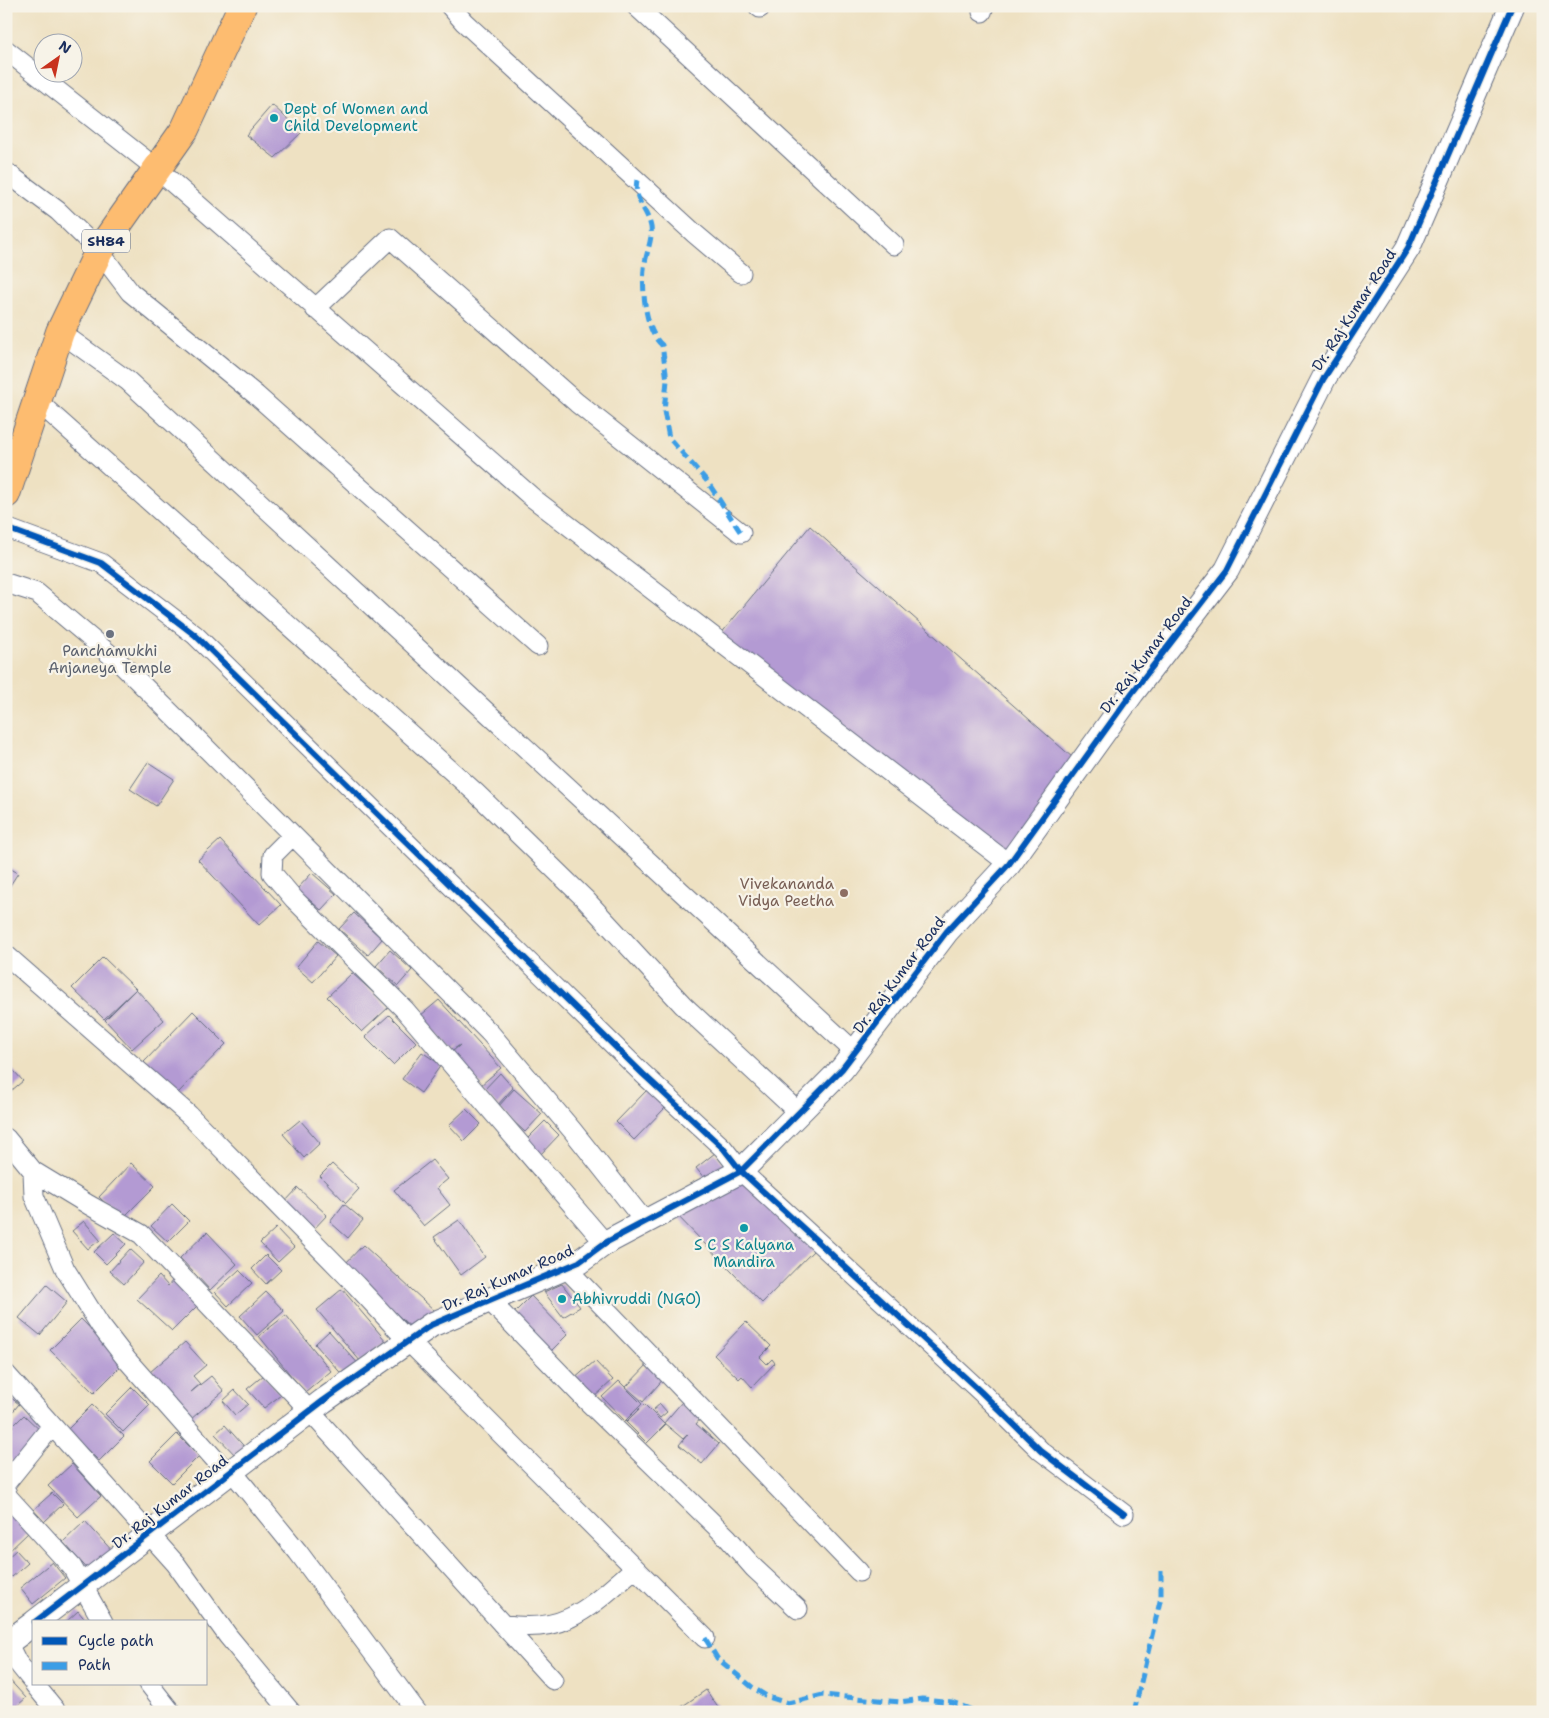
<svg xmlns="http://www.w3.org/2000/svg" width="1549" height="1718" font-family="'Shantell Sans',sans-serif">
  <style>
    .building { fill: #b39ad3 }
    .lines { fill: none; stroke-linecap: round; stroke-linejoin: round }
    .minor-casing { stroke: #656d81; stroke-width: 21 }
    .tertiary-casing { stroke: #656d81; stroke-width: 26 }
    .primary-casing { stroke: #656d81; stroke-width: 30 }
    .minor { stroke: #fff; stroke-width: 19 }
    .tertiary { stroke: #fff; stroke-width: 24 }
    .primary { stroke: #fdbc70; stroke-width: 28 }
    .quiet { stroke: #3b9de6; stroke-width: 5; stroke-dasharray: 10 5; stroke-linecap: butt }
    .cycleway-casing { stroke: #f7f3e8; stroke-width: 9 }
    .cycleway { stroke: #0057b8; stroke-width: 6 }
    .culture-dot { fill: #0f9aa8; stroke: #f7f3e8; stroke-width: 2 }
    .worship-dot { fill: #6b7280; stroke: #f7f3e8; stroke-width: 2 }
    .education-dot { fill: #8d6e63; stroke: #f7f3e8; stroke-width: 2 }
    .labels { text-anchor: middle; dominant-baseline: central; stroke-width: 4.5; stroke-linejoin: round; paint-order: stroke }
    .shield { fill: #f7f3e8; stroke: #5d6a87; stroke-width: 1 }
    .shield-label { font-size: 14px; font-weight: bold; fill: #1b2f5e }
    .culture-label { font-size: 15px; fill: #0d838f; stroke: #f7f3e8; text-anchor: start }
    .street-label { font-size: 15px; fill: #1b2f5e; stroke: #f7f3e8 }
    .worship-label { font-size: 15px; fill: #5b616d; stroke: #f7f3e8 }
    .education-label { font-size: 15px; fill: #785e54; stroke: #f7f3e8; text-anchor: end }
  </style>
  <rect width="100%" height="100%" fill="#f7f3e8"/>
  <filter id="ink" filterUnits="userSpaceOnUse"><feTurbulence type="fractalNoise" baseFrequency=".02" numOctaves="2"/><feDisplacementMap in="SourceGraphic" scale="10" xChannelSelector="R" yChannelSelector="G"/><feConvolveMatrix kernelMatrix="1 2 1 2 8 2 1 2 1" color-interpolation-filters="sRGB"/></filter>
  <filter id="wash" filterUnits="userSpaceOnUse"><feTurbulence type="fractalNoise" baseFrequency=".0096" numOctaves="4" result="noise"/><feDisplacementMap in="SourceGraphic" scale="20" xChannelSelector="R" yChannelSelector="G"/><feGaussianBlur stdDeviation="1.12" result="paint"/><feColorMatrix in="noise" values="0 0 0 0 0 0 0 0 0 0 0 0 0 0 0 0 0 1.4 0 .05"/><feComposite in="paint" operator="in"/></filter>
  <g filter="url(#wash)">
    <rect width="100%" height="100%" fill="#eee1c2"/>
    <g id="blocks">
      <path class="building" d="M 272,105 L 302,132 L 275,158 L 246,135 Z
        M 810,526 L 1081,765 L 1009,864 L 715,641 Z
        M 148,762 L 174,779 L 156,806 L 130,789 Z
        M 220,840 L 281,905 L 259,925 L 198,860 Z
        M 6,866 L 18,873 L 9,887 L 6,885 Z
        M 312,873 L 336,894 L 321,910 L 297,889 Z
        M 354,913 L 382,939 L 368,955 L 339,929 Z
        M 318,941 L 336,956 L 313,982 L 296,967 Z
        M 390,950 L 412,970 L 398,986 L 376,966 Z
        M 103,957 L 136,989 L 104,1019 L 72,988 Z
        M 352,973 L 389,1007 L 362,1032 L 327,997 Z
        M 136,989 L 164,1020 L 132,1049 L 105,1020 Z
        M 439,1000 L 501,1068 L 481,1085 L 452,1052 L 460,1045 L 451,1051 L 420,1016 Z
        M 193,1011 L 226,1044 L 177,1094 L 144,1062 Z
        M 389,1015 L 416,1042 L 393,1065 L 365,1037 Z
        M 422,1052 L 441,1065 L 421,1093 L 402,1079 Z
        M 6,1062 L 23,1081 L 6,1095 Z
        M 500,1073 L 513,1088 L 497,1106 L 482,1092 Z
        M 514,1089 L 542,1114 L 525,1132 L 498,1107 Z
        M 648,1089 L 666,1107 L 634,1140 L 616,1122 Z
        M 466,1109 L 481,1124 L 464,1141 L 449,1125 Z
        M 300,1120 L 320,1143 L 304,1158 L 283,1134 Z
        M 545,1121 L 559,1135 L 539,1156 L 524,1142 Z
        M 715,1153 L 731,1173 L 712,1188 L 696,1168 Z
        M 432,1160 L 448,1179 L 437,1188 L 450,1205 L 424,1226 L 394,1190 Z
        M 131,1163 L 155,1186 L 122,1219 L 99,1197 Z
        M 332,1164 L 359,1189 L 346,1203 L 320,1176 Z
        M 740,1177 L 818,1246 L 762,1303 L 673,1211 Z
        M 298,1188 L 327,1215 L 312,1231 L 284,1203 Z
        M 172,1204 L 189,1221 L 168,1242 L 151,1226 Z
        M 344,1204 L 363,1220 L 348,1238 L 330,1222 Z
        M 459,1220 L 485,1257 L 461,1275 L 434,1237 Z
        M 84,1221 L 100,1240 L 88,1249 L 72,1231 Z
        M 276,1228 L 294,1247 L 278,1262 L 260,1243 Z
        M 207,1232 L 237,1264 L 210,1290 L 180,1258 Z
        M 114,1233 L 126,1244 L 106,1264 L 94,1252 Z
        M 363,1245 L 435,1311 L 416,1332 L 344,1265 Z
        M 130,1249 L 144,1262 L 124,1284 L 110,1271 Z
        M 266,1255 L 281,1270 L 266,1284 L 252,1269 Z
        M 239,1270 L 252,1283 L 228,1306 L 215,1292 Z
        M 159,1276 L 168,1286 L 173,1280 L 198,1305 L 172,1331 L 137,1299 Z
        M 562,1284 L 580,1307 L 563,1317 L 544,1292 Z
        M 47,1285 L 67,1302 L 40,1335 L 19,1318 Z
        M 342,1289 L 386,1341 L 361,1362 L 317,1310 Z
        M 266,1292 L 284,1311 L 257,1335 L 240,1316 Z
        M 531,1296 L 568,1334 L 547,1355 L 510,1317 Z
        M 286,1315 L 331,1371 L 305,1393 L 259,1336 Z
        M 81,1319 L 124,1363 L 94,1393 L 50,1350 Z
        M 746,1322 L 771,1346 L 760,1357 L 767,1364 L 772,1359 L 775,1363 L 752,1387 L 742,1376 L 739,1379 L 714,1355 Z
        M 329,1331 L 361,1367 L 346,1379 L 315,1344 Z
        M 185,1342 L 206,1365 L 193,1376 L 200,1384 L 191,1392 L 211,1376 L 224,1391 L 191,1419 L 150,1372 Z
        M 595,1361 L 613,1380 L 592,1399 L 574,1379 Z
        M 650,1362 L 666,1376 L 643,1402 L 626,1387 Z
        M 264,1375 L 281,1395 L 264,1408 L 247,1389 Z
        M 619,1381 L 642,1404 L 625,1421 L 602,1397 Z
        M 132,1387 L 150,1405 L 123,1432 L 105,1414 Z
        M 235,1390 L 248,1404 L 235,1415 L 223,1401 Z
        M 6,1394 L 19,1404 L 6,1420 Z
        M 682,1402 L 701,1418 L 696,1424 L 719,1444 L 702,1464 L 679,1445 L 688,1434 L 683,1439 L 664,1423 Z
        M 644,1404 L 665,1425 L 647,1443 L 626,1422 Z
        M 660,1404 L 667,1412 L 660,1418 L 653,1410 Z
        M 92,1405 L 124,1436 L 99,1461 L 67,1430 Z
        M 24,1415 L 44,1434 L 15,1464 L 6,1455 L 6,1433 Z
        M 225,1425 L 249,1452 L 240,1460 L 215,1434 Z
        M 177,1434 L 199,1456 L 172,1483 L 150,1461 Z
        M 72,1464 L 101,1496 L 78,1517 L 48,1486 Z
        M 52,1493 L 63,1504 L 44,1522 L 33,1510 Z
        M 6,1509 L 29,1532 L 6,1554 Z
        M 85,1521 L 115,1554 L 92,1574 L 63,1542 Z
        M 16,1550 L 28,1563 L 12,1577 L 6,1571 L 6,1559 Z
        M 52,1562 L 65,1578 L 33,1604 L 20,1588 Z
        M 78,1611 L 87,1622 L 66,1622 Z
        M 6,1676 L 26,1698 L 10,1712 L 6,1712 Z
        M 706,1690 L 721,1712 L 674,1712 Z"/>
    </g>
  </g>
  <g filter="url(#ink)">
    <use href="#blocks" fill-opacity="0" stroke="#656d81" stroke-width="1"/>
    <g class="lines">
      <defs>
        <path id="minor" d="M 450,6 L 464,22 L 695,234 L 741,273
          M 636,6 L 894,245
          M 758,6 L 760,8
          M 982,12 L 984,6
          M 6,50 L 157,169 L 534,499 L 1009,864
          M 6,172 L 58,211 L 99,251 L 130,292 L 256,395 L 538,646
          M 315,309 L 390,238 L 577,403 L 741,533
          M 60,332 L 128,381 L 856,1053
          M 37,401 L 475,792 L 584,898 L 683,1005 L 799,1113
          M 6,528 L 101,563 L 195,635 L 643,1074 L 723,1148 L 741,1171 L 981,1392 L 1041,1451 L 1124,1514
          M 6,583 L 37,593 L 120,663 L 193,735 L 490,1033 L 572,1130 L 645,1222
          M 292,836 L 273,855 L 272,873 L 294,899 L 405,1010 L 605,1243
          M 6,955 L 189,1115 L 356,1285 L 408,1341 L 705,1638
          M 6,1138 L 33,1171 L 89,1205 L 141,1234 L 296,1396 L 553,1680
          M 33,1171 L 34,1196 L 65,1269 L 100,1325 L 127,1360 L 227,1473
          M 566,1268 L 859,1572
          M 490,1301 L 583,1397 L 727,1537 L 754,1568 L 798,1609
          M 6,1374 L 176,1564 L 228,1636 L 291,1712
          M 231,1470 L 298,1552 L 417,1712
          M 6,1483 L 52,1426
          M 6,1491 L 8,1497 L 72,1567 L 103,1622
          M 502,1624 C 565,1636 591,1606 635,1568
          M 6,1640 L 17,1662 L 34,1683
          M 34,1684 L 57,1712
          M 149,1684 L 171,1712"/>
        <path id="tertiary" d="M 35,1622 L 323,1401 L 431,1325 L 579,1262 L 605,1243 L 741,1171 L 842,1069 L 947,931 L 1009,864 L 1132,693 L 1227,570 L 1324,378 L 1408,248 L 1512,6
          M 6,1644 L 34,1623"/>
        <path id="primary" d="M 6,494 L 60,332 L 99,251 L 185,129 L 242,6"/>
      </defs>
      <use href="#minor" class="minor-casing"/>
      <use href="#tertiary" class="tertiary-casing"/>
      <use href="#primary" class="primary-casing"/>
      <use href="#minor" class="minor"/>
      <use href="#tertiary" class="tertiary"/>
      <use href="#primary" class="primary"/>
      <path class="quiet" d="M 637,180 C 633,201 647,208 651,227 C 653,239 645,256 644,269 C 642,290 645,331 662,345 L 667,380 L 664,411 L 669,438 L 707,481 L 741,533
        M 705,1638 L 717,1658 L 752,1687 L 768,1697 L 788,1703 L 823,1695 L 900,1702 L 922,1699 L 952,1702 L 977,1712
        M 1134,1712 L 1161,1597 L 1161,1571"/>
      <defs>
        <path id="cycleway" d="M 6,528 L 101,563 L 195,635 L 643,1074 L 723,1148 L 741,1171 L 981,1392 L 1041,1451 L 1124,1514
          M 35,1622 L 323,1401 L 431,1325 L 579,1262 L 605,1243 L 741,1171 L 842,1069 L 947,931 L 1009,864 L 1132,693 L 1227,570 L 1324,378 L 1408,248 L 1512,6"/>
      </defs>
      <use href="#cycleway" class="cycleway-casing"/>
      <use href="#cycleway" class="cycleway"/>
    </g>
  </g>
  <g class="culture-dot">
    <circle cx="274" cy="118" r="5"/>
    <circle cx="744" cy="1228" r="5"/>
    <circle cx="562" cy="1299" r="5"/>
  </g>
  <circle class="worship-dot" cx="110" cy="634" r="5"/>
  <circle class="education-dot" cx="844" cy="893" r="5"/>
  <g class="labels">
    <rect class="shield" x="82" y="229.5" width="48" height="23" rx="4"/>
    <g class="shield-label">
      <text x="106" y="241">SH84</text>
    </g>
    <g class="culture-label">
      <text x="284" y="109">Dept of Women and<tspan x="284" dy="17">Child Development</tspan></text>
      <text x="744" y="1245" text-anchor="middle">S C S Kalyana<tspan x="744" dy="17">Mandira</tspan></text>
      <text x="572" y="1299">Abhivruddi (NGO)</text>
    </g>
    <g class="street-label">
      <text transform="translate(1354 310) rotate(-57)">Dr. Raj Kumar Road</text>
      <text transform="translate(1146 655) rotate(-53)">Dr. Raj Kumar Road</text>
      <text transform="translate(899 975) rotate(-53)">Dr. Raj Kumar Road</text>
      <text transform="translate(508 1278) rotate(-24)">Dr. Raj Kumar Road</text>
      <text transform="translate(170 1502) rotate(-38)">Dr. Raj Kumar Road</text>
    </g>
    <g class="worship-label">
      <text x="110" y="651">Panchamukhi<tspan x="110" dy="17">Anjaneya Temple</tspan></text>
    </g>
    <g class="education-label">
      <text x="834" y="884">Vivekananda<tspan x="834" dy="17">Vidya Peetha</tspan></text>
    </g>
  </g>
  <rect width="1549" height="1718" fill="none" stroke="#f7f3e8" stroke-width="25"/>
  <rect x="32" y="1620" width="175" height="65" fill="#f7f3e8" stroke="#9fa5b1"/>
  <rect x="42" y="1637" width="25" height="8" fill="#0057b8" stroke="#9fa5b1"/>
  <text x="78" y="1646" font-size="15" fill="#1b2f5e">Cycle path</text>
  <rect x="42" y="1662" width="25" height="8" fill="#3b9de6" stroke="#9fa5b1"/>
  <text x="78" y="1670" font-size="15" fill="#1b2f5e">Path</text>
  <g transform="translate(58 58) rotate(33)"><circle r="24" fill="#f7f3e8" stroke="#9fa5b1"/>
  <path d="M0-4L9 19L0 12L-9 19Z" fill="#c8321e"/>
  <text y="-8" font-size="14" font-weight="bold" text-anchor="middle" fill="#1b2f5e">N</text>
  </g>
</svg>
